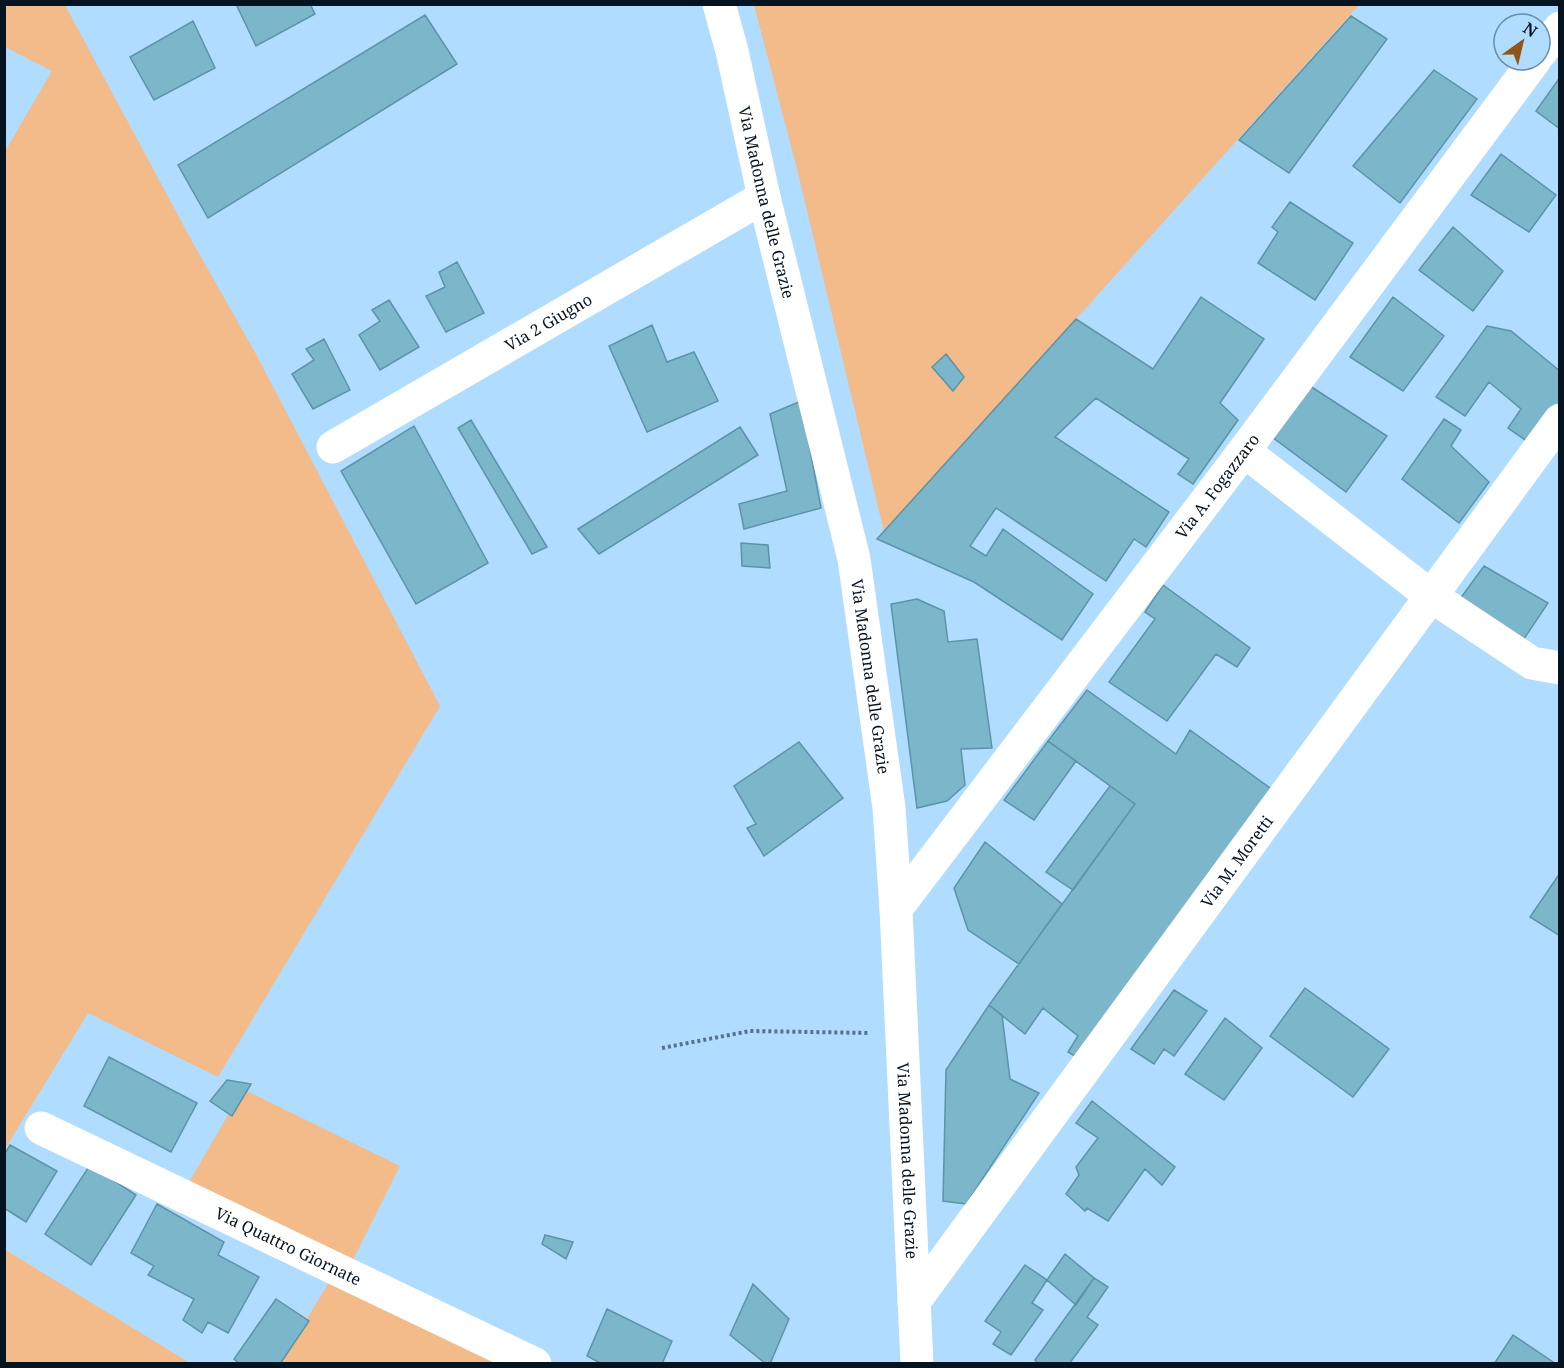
<svg xmlns="http://www.w3.org/2000/svg" width="1564" height="1368" font-family="'Noto Serif',serif">
  <style>
    .green { fill: #f3bb89 }
    .building { fill: #7cb6ca; stroke: #5b94a8; stroke-width: 1.5 }
    .lines { fill: none; stroke-linecap: round; stroke-linejoin: round }
    .path { stroke: #557289; stroke-width: 4; stroke-dasharray: 3 3; stroke-linecap: butt }
    .minor { stroke: #fff; stroke-width: 33 }
    .tertiary { stroke: #fff; stroke-width: 33 }
    .labels { text-anchor: middle; dominant-baseline: central; stroke-width: 6; stroke-linejoin: round; paint-order: stroke }
    .street-label { font-size: 16px; fill: #04131f; stroke: #b0dcff }
  </style>
  <rect width="100%" height="100%" fill="#b0dcff"/>
  <path class="green" d="M 5,4 L 65,5 L 193,243 L 256,354 L 440,706 L 218,1077 L 88,1013 L 5,1149 L 4,153 L 52,71 L 5,47 Z
    M 754,5 L 1359,5 L 884,532 L 797,169 Z
    M 243,1089 L 400,1166 L 352,1262 L 188,1184 Z
    M 4,1249 L 190,1363 L 5,1363 Z
    M 329,1282 L 498,1364 L 280,1364 Z"/>
  <path class="building" d="M 236,4 L 310,4 L 315,14 L 256,46 Z
    M 425,15 L 457,64 L 208,218 L 178,165 Z
    M 1351,16 L 1387,39 L 1289,173 L 1239,140 Z
    M 193,21 L 215,68 L 154,100 L 130,57 Z
    M 1434,70 L 1477,99 L 1400,203 L 1353,166 Z
    M 1560,77 L 1560,129 L 1536,111 Z
    M 1501,154 L 1556,195 L 1529,232 L 1471,195 Z
    M 1290,202 L 1353,243 L 1315,300 L 1258,263 L 1278,232 L 1272,227 Z
    M 1453,227 L 1503,271 L 1473,311 L 1419,270 Z
    M 457,262 L 484,313 L 446,332 L 426,296 L 445,287 L 439,272 Z
    M 1201,297 L 1264,339 L 1220,403 L 1238,420 L 1193,484 L 1178,474 L 1189,459 L 1096,398 L 1055,437 L 1169,512 L 1146,547 L 1134,539 L 1106,581 L 996,508 L 970,546 L 986,556 L 1003,529 L 1093,594 L 1062,640 L 974,582 L 877,539 L 1076,319 L 1153,369 Z
    M 1393,297 L 1444,336 L 1403,391 L 1350,357 Z
    M 389,300 L 419,347 L 380,370 L 359,335 L 380,321 L 372,310 Z
    M 652,325 L 667,362 L 694,352 L 718,401 L 647,432 L 609,346 Z
    M 1487,326 L 1511,331 L 1560,371 L 1560,404 L 1531,444 L 1508,428 L 1521,409 L 1489,382 L 1465,416 L 1436,397 Z
    M 324,339 L 350,390 L 313,409 L 292,374 L 314,360 L 306,349 Z
    M 946,354 L 964,377 L 953,391 L 932,367 Z
    M 1310,386 L 1387,436 L 1346,492 L 1272,437 Z
    M 801,401 L 821,508 L 744,529 L 739,504 L 787,491 L 770,414 Z
    M 1444,419 L 1461,430 L 1451,446 L 1489,482 L 1459,523 L 1402,479 Z
    M 471,420 L 547,547 L 532,554 L 458,428 Z
    M 414,426 L 488,563 L 416,604 L 341,471 Z
    M 740,427 L 758,455 L 599,554 L 578,529 Z
    M 741,543 L 768,545 L 770,568 L 742,566 Z
    M 1484,566 L 1548,603 L 1520,645 L 1457,603 Z
    M 1163,585 L 1250,648 L 1237,667 L 1216,654 L 1167,721 L 1109,682 L 1155,619 L 1145,612 Z
    M 917,599 L 944,611 L 948,642 L 977,639 L 992,748 L 961,749 L 965,785 L 947,801 L 917,808 L 891,604 Z
    M 1087,690 L 1176,754 L 1190,730 L 1277,793 L 1080,1059 L 1068,1052 L 1078,1036 L 1043,1008 L 1025,1034 L 989,1005 L 1135,804 L 1048,741 Z
    M 1048,741 L 1076,761 L 1034,820 L 1004,800 Z
    M 799,742 L 843,798 L 764,856 L 747,828 L 756,824 L 734,786 Z
    M 1110,786 L 1135,804 L 1073,890 L 1046,872 Z
    M 985,842 L 1062,904 L 1019,964 L 968,930 L 954,888 Z
    M 1560,873 L 1560,936 L 1530,917 Z
    M 1305,988 L 1389,1049 L 1353,1097 L 1270,1036 Z
    M 1174,990 L 1207,1011 L 1174,1056 L 1164,1049 L 1154,1064 L 1131,1049 Z
    M 989,1005 L 1002,1015 L 1010,1079 L 1039,1093 L 966,1204 L 943,1201 L 946,1070 Z
    M 1225,1018 L 1262,1048 L 1224,1100 L 1185,1074 Z
    M 109,1057 L 197,1103 L 171,1152 L 84,1106 Z
    M 227,1080 L 251,1084 L 232,1116 L 210,1101 Z
    M 1092,1101 L 1175,1167 L 1162,1185 L 1145,1169 L 1108,1221 L 1087,1208 L 1085,1211 L 1066,1194 L 1079,1175 L 1076,1167 L 1098,1138 L 1076,1123 Z
    M 10,1145 L 57,1171 L 26,1222 L 4,1208 L 4,1155 Z
    M 90,1165 L 136,1195 L 91,1265 L 45,1234 Z
    M 157,1204 L 224,1242 L 218,1255 L 259,1277 L 228,1333 L 208,1322 L 202,1333 L 183,1320 L 194,1299 L 148,1275 L 154,1266 L 131,1253 Z
    M 545,1235 L 573,1242 L 566,1259 L 542,1244 Z
    M 1065,1254 L 1094,1278 L 1076,1305 L 1047,1280 Z
    M 1025,1265 L 1047,1280 L 1032,1303 L 1043,1310 L 1011,1355 L 993,1344 L 1001,1332 L 985,1321 Z
    M 1094,1278 L 1108,1287 L 1087,1317 L 1098,1325 L 1069,1364 L 1038,1364 L 1035,1360 Z
    M 753,1284 L 789,1319 L 770,1364 L 766,1364 L 730,1335 Z
    M 276,1299 L 309,1321 L 280,1364 L 240,1364 L 234,1359 Z
    M 607,1309 L 672,1341 L 662,1364 L 602,1364 L 587,1356 Z
    M 1513,1335 L 1556,1364 L 1494,1364 Z"/>
  <g class="lines">
    <path class="path" d="M 662,1048 L 750,1031 L 870,1033"/>
    <g class="minor">
      <path d="M 1540,53 L 1560,28"/>
      <path id="s1" d="M 333,447 L 764,197"/>
      <path d="M 1244,451 L 1431,596 L 1532,663 L 1560,668"/>
      <path id="s2" d="M 896,909 L 1244,451 L 1535,60"/>
      <path id="s3" d="M 41,1128 L 535,1364"/>
      <path id="s4" d="M 914,1302 L 1560,420"/>
    </g>
    <path class="tertiary" id="s5" d="M 719,4 L 732,51 L 764,197 L 854,559 L 889,808 L 896,909 L 917,1364"/>
  </g>
  <g class="labels">
    <g class="street-label">
      <text stroke="none"><textPath href="#s5" startOffset="204">Via Madonna delle Grazie</textPath></text>
      <text stroke="none"><textPath href="#s1" startOffset="249">Via 2 Giugno</textPath></text>
      <text stroke="none"><textPath href="#s2" startOffset="531">Via A. Fogazzaro</textPath></text>
      <text stroke="none"><textPath href="#s5" startOffset="690">Via Madonna delle Grazie</textPath></text>
      <text stroke="none"><textPath href="#s4" startOffset="546">Via M. Moretti</textPath></text>
      <text stroke="none"><textPath href="#s5" startOffset="1176">Via Madonna delle Grazie</textPath></text>
      <text stroke="none"><textPath href="#s3" startOffset="274">Via Quattro Giornate</textPath></text>
    </g>
  </g>
  <rect width="1564" height="1368" fill="none" stroke="#04131f" stroke-width="12"/>
  <g transform="translate(1522 42) rotate(34)"><circle r="28" fill="#b0dcff" stroke="#6b8ca5" stroke-width="1.5"/>
  <path d="M0-4.5L10 22L0 15L-10 22Z" fill="#915515"/>
  <text y="-9" font-size="16" font-weight="bold" text-anchor="middle" fill="#04131f">N</text>
  </g>
</svg>
